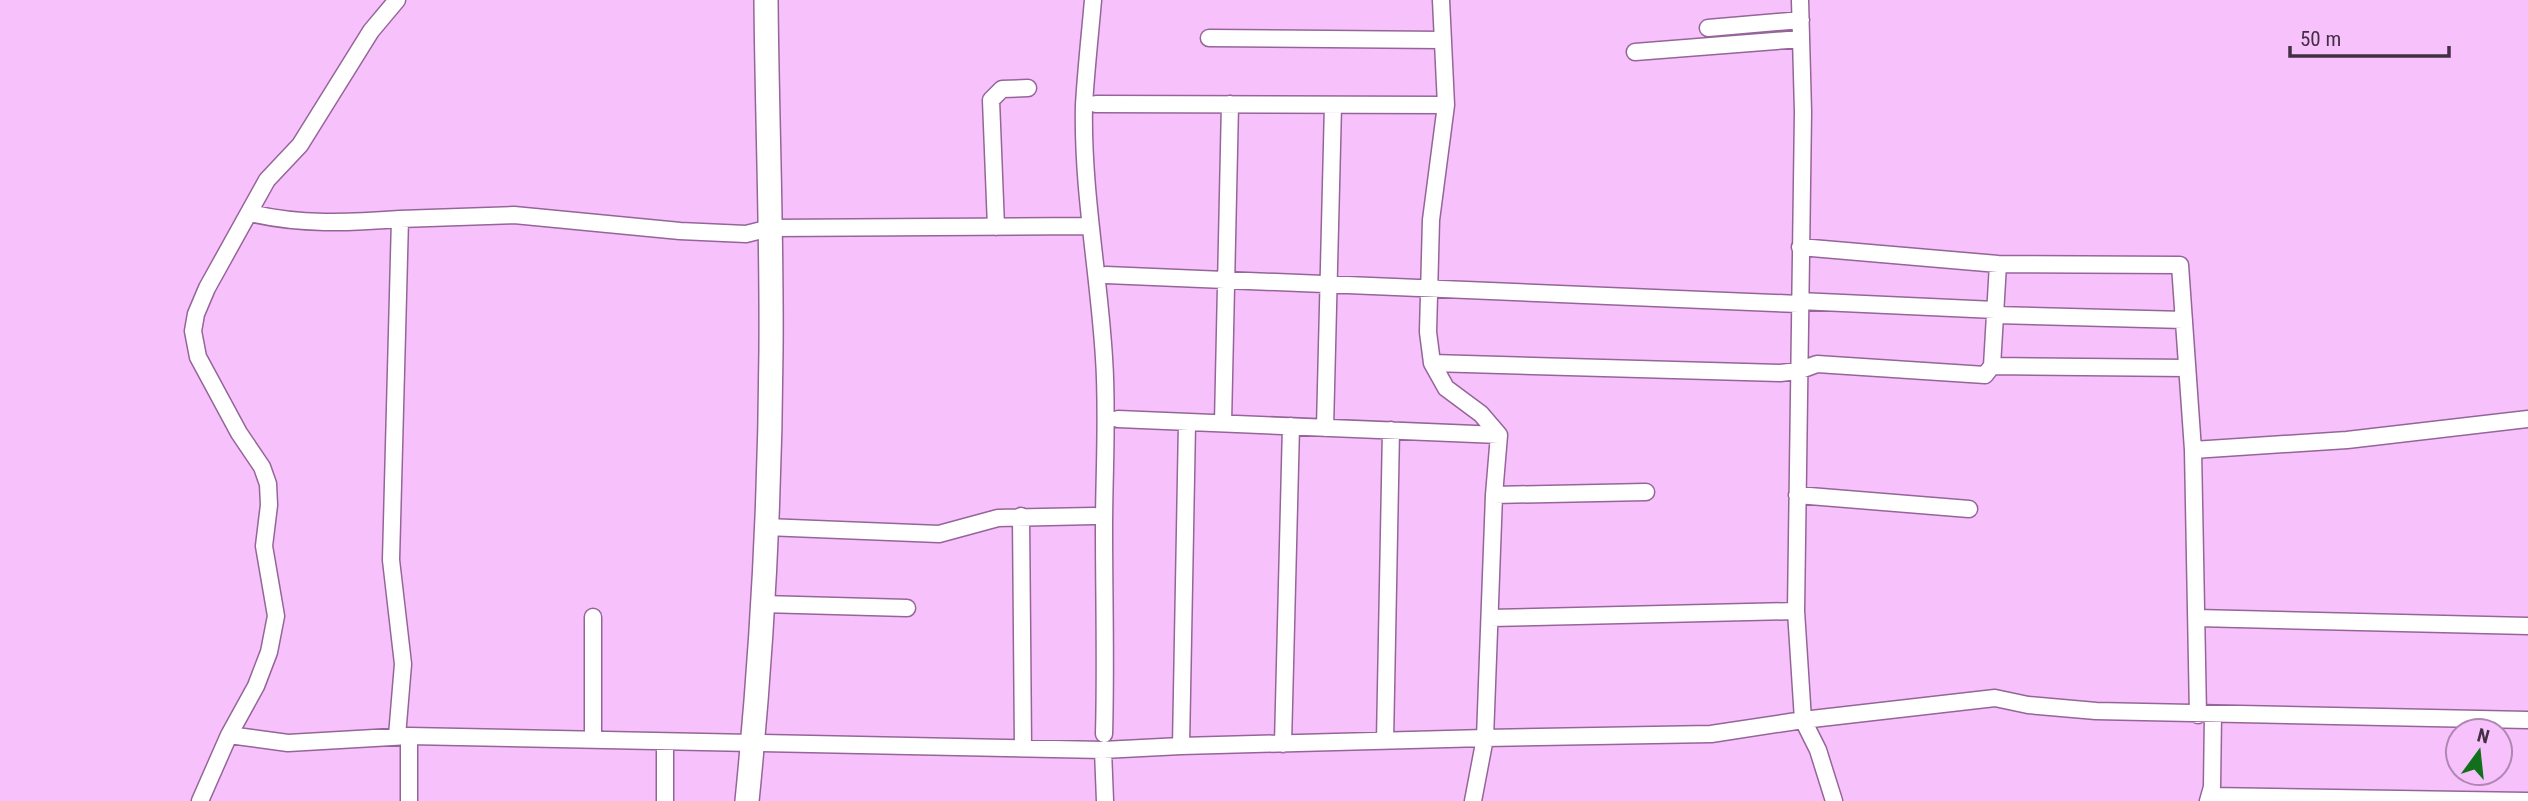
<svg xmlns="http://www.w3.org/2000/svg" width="2528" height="801" font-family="'Roboto Condensed',sans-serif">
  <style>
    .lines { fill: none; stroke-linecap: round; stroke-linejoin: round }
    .street-casing { stroke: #956599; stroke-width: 19 }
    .secondary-casing { stroke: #956599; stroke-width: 26 }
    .street { stroke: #fff; stroke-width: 16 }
    .secondary { stroke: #fff; stroke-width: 23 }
  </style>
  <rect width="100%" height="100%" fill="#f7c2fb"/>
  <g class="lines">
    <defs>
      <path id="street" d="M 1093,0 C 1090,35 1086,70 1084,105 C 1082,190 1099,274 1104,358 C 1108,415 1104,471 1104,528 C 1104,597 1106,665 1104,734
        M 1441,0 L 1446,105 L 1431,220 L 1428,332 L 1432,363 L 1446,388 L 1481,414 L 1499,435 L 1494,495 L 1485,738 L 1473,801
        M 1800,0 L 1803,112 L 1796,611 L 1803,720 L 1818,750 L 1834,801
        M 1708,28 L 1801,20
        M 1209,38 L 1442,40
        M 1635,52 L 1801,39
        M 1096,104 L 1446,105
        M 250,213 C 300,225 348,223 400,219 L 391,560 L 403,664 L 397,736
        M 400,219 L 514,215 L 680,231 L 746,234 L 770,228 L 1090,226
        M 996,227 L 991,100 L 1002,89 L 1028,88
        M 1800,247 L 1998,264 L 2180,265 L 2193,450 L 2198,715
        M 1106,275 L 1799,304
        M 1799,301 L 1995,310
        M 1995,315 L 2184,320
        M 1432,363 L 1780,373 L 1798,371 L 1817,364 L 1985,375 L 1992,366 L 1998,264
        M 1992,366 L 2187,368
        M 1118,419 L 1499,435
        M 1223,423 L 1230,104
        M 1325,428 L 1333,105
        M 2193,450 L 2347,440 L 2528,419
        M 1494,495 L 1646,492
        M 1797,495 L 1969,509
        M 1021,516 L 1023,748
        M 766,527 L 939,534 L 998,518 L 1094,516
        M 762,604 L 907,608
        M 593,617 L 593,740
        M 1490,618 L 1796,611
        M 2197,618 L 2528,626
        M 229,735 L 288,743 L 409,736 L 1103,750 L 1181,746 L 1485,738 L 1711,734 L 1803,720 L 1995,698 L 2028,705 L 2096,711 L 2528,720
        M 1385,741 L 1391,430
        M 1283,744 L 1291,426
        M 1181,746 L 1187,423
        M 1103,750 L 1105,801
        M 2211,796 L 2527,801
        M 200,801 L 229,735 L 256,686 L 269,652 L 276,616 L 264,546 L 269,505 L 268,484 L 262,467 L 239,433 L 198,357 L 193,331 L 196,314 L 207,288 L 267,180 L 300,145 L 371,31 L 397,0
        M 409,801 L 409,736
        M 665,801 L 665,742
        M 2208,801 L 2212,787 L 2213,714"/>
      <path id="secondary" d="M 747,801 C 762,652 770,501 771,350 C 772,234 767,117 766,0"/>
    </defs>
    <use href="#street" class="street-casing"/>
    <use href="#secondary" class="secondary-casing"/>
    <use href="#street" class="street"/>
    <use href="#secondary" class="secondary"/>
  </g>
  <g transform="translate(2479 752) rotate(15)"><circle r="33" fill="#f7c2fb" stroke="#af87b2" stroke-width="2"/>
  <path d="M0-5L12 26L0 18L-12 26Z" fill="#12701d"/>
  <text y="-10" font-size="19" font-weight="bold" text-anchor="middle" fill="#432e44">N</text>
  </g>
  <path d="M2290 46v10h159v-10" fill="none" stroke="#432e44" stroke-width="3.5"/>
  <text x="2300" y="46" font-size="21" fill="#432e44" stroke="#f7c2fb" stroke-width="5" paint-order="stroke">50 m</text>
</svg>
